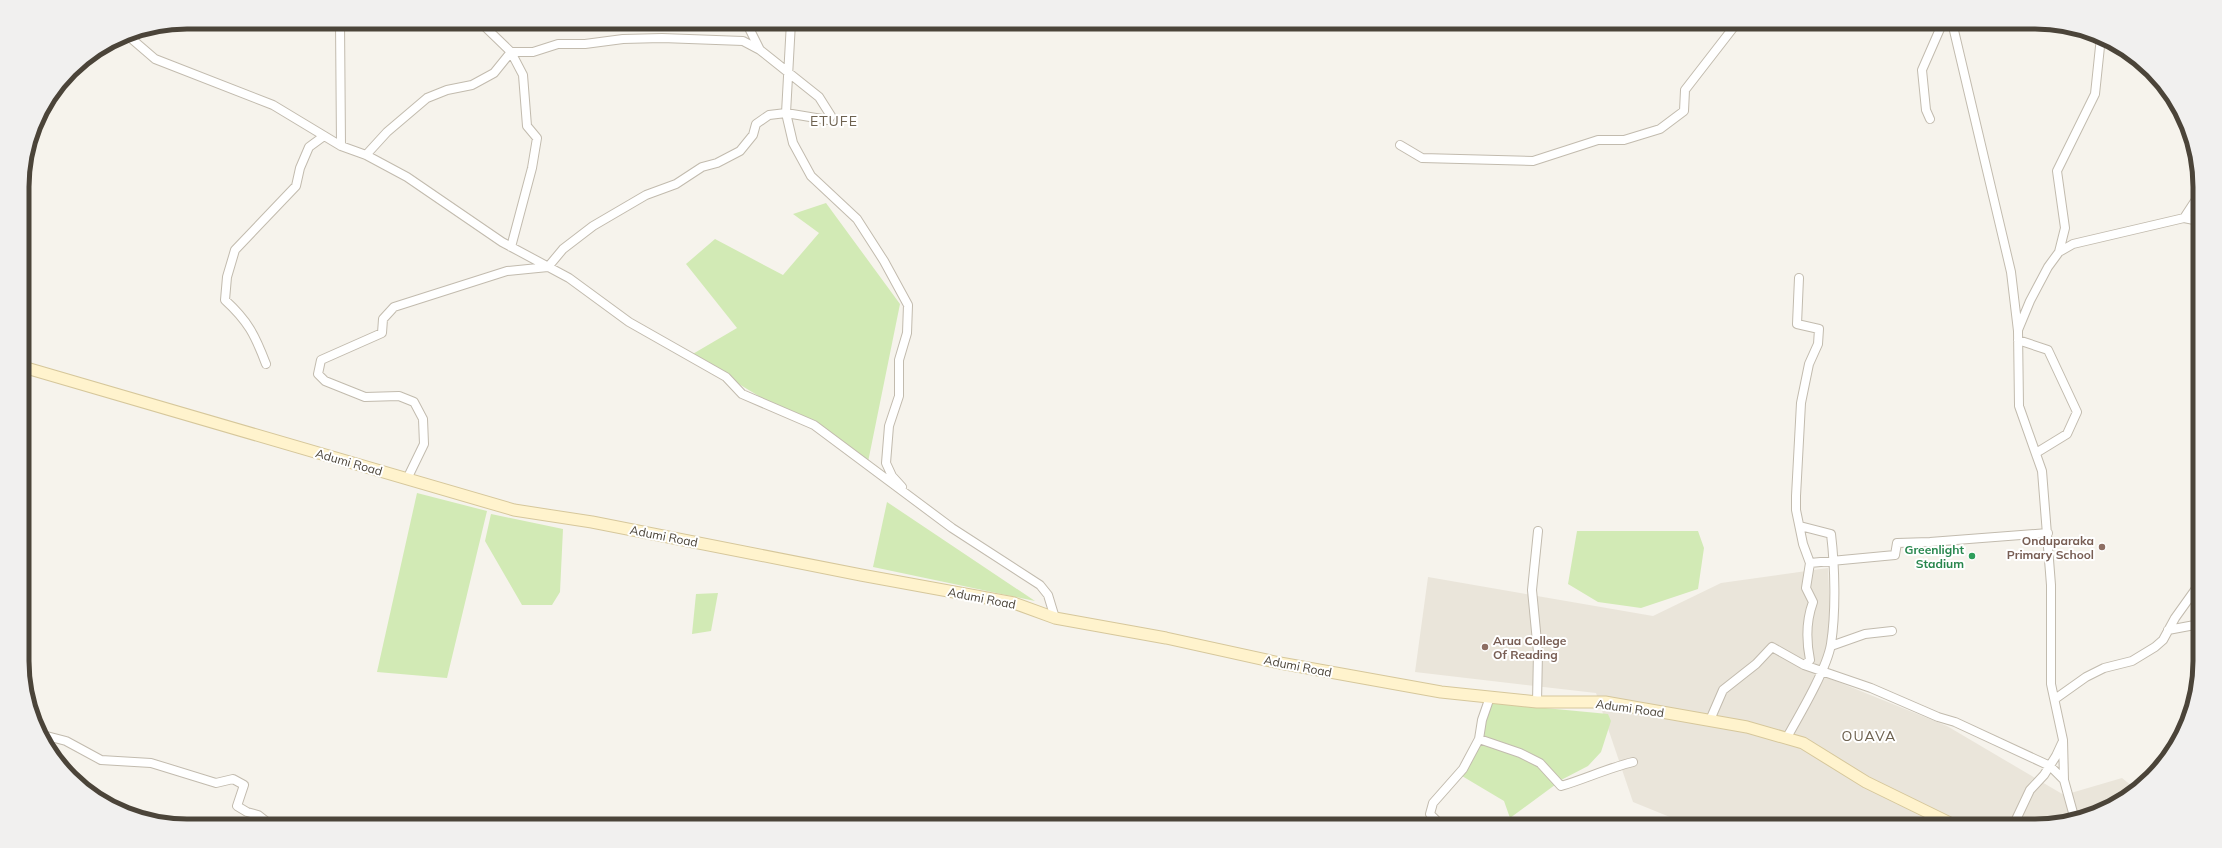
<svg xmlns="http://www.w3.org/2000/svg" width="2222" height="848" font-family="Mulish,sans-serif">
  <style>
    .residential { fill: #eae5da }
    .green { fill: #d2eab5 }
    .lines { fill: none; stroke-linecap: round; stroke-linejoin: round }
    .minor-casing { stroke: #c2bbae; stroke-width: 10 }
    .secondary-casing { stroke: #d6c79b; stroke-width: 13 }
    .minor { stroke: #fff; stroke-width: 8 }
    .secondary { stroke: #fff3cd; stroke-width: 11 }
    .education-dot { fill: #8d6e63; stroke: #fff; stroke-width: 1.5 }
    .leisure-dot { fill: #2e9e5b; stroke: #fff; stroke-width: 1.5 }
    .labels { text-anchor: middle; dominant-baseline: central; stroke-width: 4; stroke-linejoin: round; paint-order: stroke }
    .street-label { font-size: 12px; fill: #4b4439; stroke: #fff }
    .education-label { font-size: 12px; font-weight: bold; fill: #785e54; stroke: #fff; text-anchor: end }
    .leisure-label { font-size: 12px; font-weight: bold; fill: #27864d; stroke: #fff; text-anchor: end }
    .quarter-label { font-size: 14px; letter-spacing: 1px; fill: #6e6250; stroke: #fff }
    .rim { fill: none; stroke: #4b4439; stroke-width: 5 }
  </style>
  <rect width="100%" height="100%" fill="#f6f3ec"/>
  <path class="residential" d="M 1828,568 L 1832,654 L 1821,675 L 1947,726 L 2064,795 L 2122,778 L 2137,790 L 2088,817 L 2046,826 L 1692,826 L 1633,802 L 1596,693 L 1415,672 L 1428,577 L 1653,616 L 1721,583 Z"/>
  <path class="green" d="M 826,203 L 900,304 L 868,462 L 691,355 L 737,328 L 686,264 L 715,239 L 783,275 L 819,233 L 793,214 Z
    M 417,493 L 487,511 L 447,678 L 377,672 Z
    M 887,502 L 1035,601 L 873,567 Z
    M 491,514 L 563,529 L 560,592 L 552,605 L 522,605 L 485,541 Z
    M 1577,531 L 1698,531 L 1704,548 L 1698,589 L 1641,608 L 1598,602 L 1568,584 Z
    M 718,593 L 711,631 L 692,634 L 696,594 Z
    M 1494,703 L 1608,714 L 1611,721 L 1601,752 L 1588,766 L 1563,779 L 1510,818 L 1504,801 L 1462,776 L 1462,767 L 1479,748 C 1479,731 1477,712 1494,703 Z"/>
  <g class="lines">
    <defs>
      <path id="minor" d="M 340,22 L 341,146
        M 480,22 L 511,52 L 523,75 L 527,126 L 537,138 L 532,168 L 511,247
        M 791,22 L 786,113 L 793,143 L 811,176 L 857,219 L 884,261 L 908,305 L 907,333 L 899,360 L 899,396 L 889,426 L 886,463 L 892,476 L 902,487
        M 1952,22 L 2011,272 L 2018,331 L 2019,406 L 2042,471 L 2051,585 L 2051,684 L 2063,740 L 2064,780 L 2075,820
        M 126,34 L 155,59 L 273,105 L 341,146 L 366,155 L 407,177 L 502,242 L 569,278 L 629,322 L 726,377 L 742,394 L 814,425 L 952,528 L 1040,585 L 1048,595 L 1055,618
        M 1930,119 L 1926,110 L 1922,70 L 1943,22
        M 1400,145 L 1422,158 L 1533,161 L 1598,140 L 1624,140 L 1660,129 L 1684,111 L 1685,90 L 1733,28 L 1735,22
        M 366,155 L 387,132 L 427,98 L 447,90 L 472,85 L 494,73 L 511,52 L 533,52 L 558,44 L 585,44 L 623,39 L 662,38 L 743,41 L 760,50
        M 2184,218 L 2199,195
        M 2059,252 L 2073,244 L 2184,218 L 2199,221
        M 2018,330 L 2030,301 L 2048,267 L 2059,252 L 2065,228 L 2057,171 L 2095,94 L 2101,37
        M 2018,340 L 2048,350 L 2077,412 L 2067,434 L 2036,453
        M 266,364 C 255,335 248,321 225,300 L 227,277 L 235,250 L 296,186 L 300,168 L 309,147 L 324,136
        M 407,479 L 424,444 L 423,419 L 414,402 L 399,396 L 365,397 L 325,381 L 318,374 L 321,360 L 382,333 L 383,319 L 394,307 L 507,271 L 548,267 L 563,249 L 593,226 L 646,195 L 676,184 L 702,167 L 717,163 L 740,151 L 753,135 L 756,124 L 769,115 L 786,113 L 828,120 L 831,116 L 819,97 L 760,50 L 746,22
        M 1810,563 L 1895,555 L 1897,543 L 1930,542 L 2048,533
        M 2168,630 L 2200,624
        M 1831,646 L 1865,634 L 1892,631
        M 1804,665 L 1871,688 L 1938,717 L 1955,722 L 2050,766 L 2064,780
        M 2055,699 L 2086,677 L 2104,668 L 2132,661 L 2155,647 L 2163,640 L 2175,618 L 2200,583
        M 1537,702 L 1538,652 L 1532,590 L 1538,531
        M 1710,720 L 1723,690 L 1756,664 L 1772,647 L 1804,665 L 1810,660 C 1806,640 1806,621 1813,602 L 1806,588 L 1810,563 L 1803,544 L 1796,510 L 1796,496 L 1801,403 L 1809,364 L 1818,344 L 1819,329 L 1797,324 L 1799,278
        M 39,734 L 66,741 L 101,760 L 151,763 L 216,783 L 233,779 L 244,785 L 237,806 L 247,812 L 258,815 L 272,826
        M 1479,739 L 1520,753 L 1540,763 L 1561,786 C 1585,779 1608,768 1633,762
        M 1786,739 C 1799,716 1827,669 1831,644 C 1836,612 1835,567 1831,534 L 1800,526
        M 2075,815 L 2093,815
        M 1442,826 L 1430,814 L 1433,803 L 1463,769 L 1479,739 L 1482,720 L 1490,697
        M 2013,826 L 2030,790 L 2044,775 L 2056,756 L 2062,743"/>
      <path id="secondary" d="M 23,367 L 514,510 L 592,522 L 861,575 L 1014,603 L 1055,618 L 1166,638 L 1280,663 L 1441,692 L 1537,702 L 1605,702 L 1747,727 L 1803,743 L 1866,782 L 1956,826"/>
    </defs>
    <use href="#minor" class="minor-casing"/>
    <use href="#secondary" class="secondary-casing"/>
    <use href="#minor" class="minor"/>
    <use href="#secondary" class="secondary"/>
  </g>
  <g class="education-dot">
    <circle cx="2102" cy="547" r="4"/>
    <circle cx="1485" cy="647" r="4"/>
  </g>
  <circle class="leisure-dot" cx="1972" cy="556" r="4"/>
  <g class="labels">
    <g class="street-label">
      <text transform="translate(349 462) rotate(16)">Adumi Road</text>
      <text transform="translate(664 536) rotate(11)">Adumi Road</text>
      <text transform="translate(982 598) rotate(11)">Adumi Road</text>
      <text transform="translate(1298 666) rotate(11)">Adumi Road</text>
      <text transform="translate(1630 708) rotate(8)">Adumi Road</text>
    </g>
    <g class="education-label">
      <text x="2094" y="540">Onduparaka<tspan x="2094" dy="14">Primary School</tspan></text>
      <text x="1493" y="640" text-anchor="start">Arua College<tspan x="1493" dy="14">Of Reading</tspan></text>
    </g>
    <g class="leisure-label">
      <text x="1964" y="549">Greenlight<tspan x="1964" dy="14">Stadium</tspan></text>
    </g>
    <g class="quarter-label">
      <text x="834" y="121">ETUFE</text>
      <text x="1869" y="736">OUAVA</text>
    </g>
  </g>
  <path d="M0 0H2222V848H0ZM187 29H2035A158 158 0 0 1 2193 187V661A158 158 0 0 1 2035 819H187A158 158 0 0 1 29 661V187A158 158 0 0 1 187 29Z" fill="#f1f0ef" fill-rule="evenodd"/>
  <path class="rim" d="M187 29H2035A158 158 0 0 1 2193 187V661A158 158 0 0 1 2035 819H187A158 158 0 0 1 29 661V187A158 158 0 0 1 187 29Z"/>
</svg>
